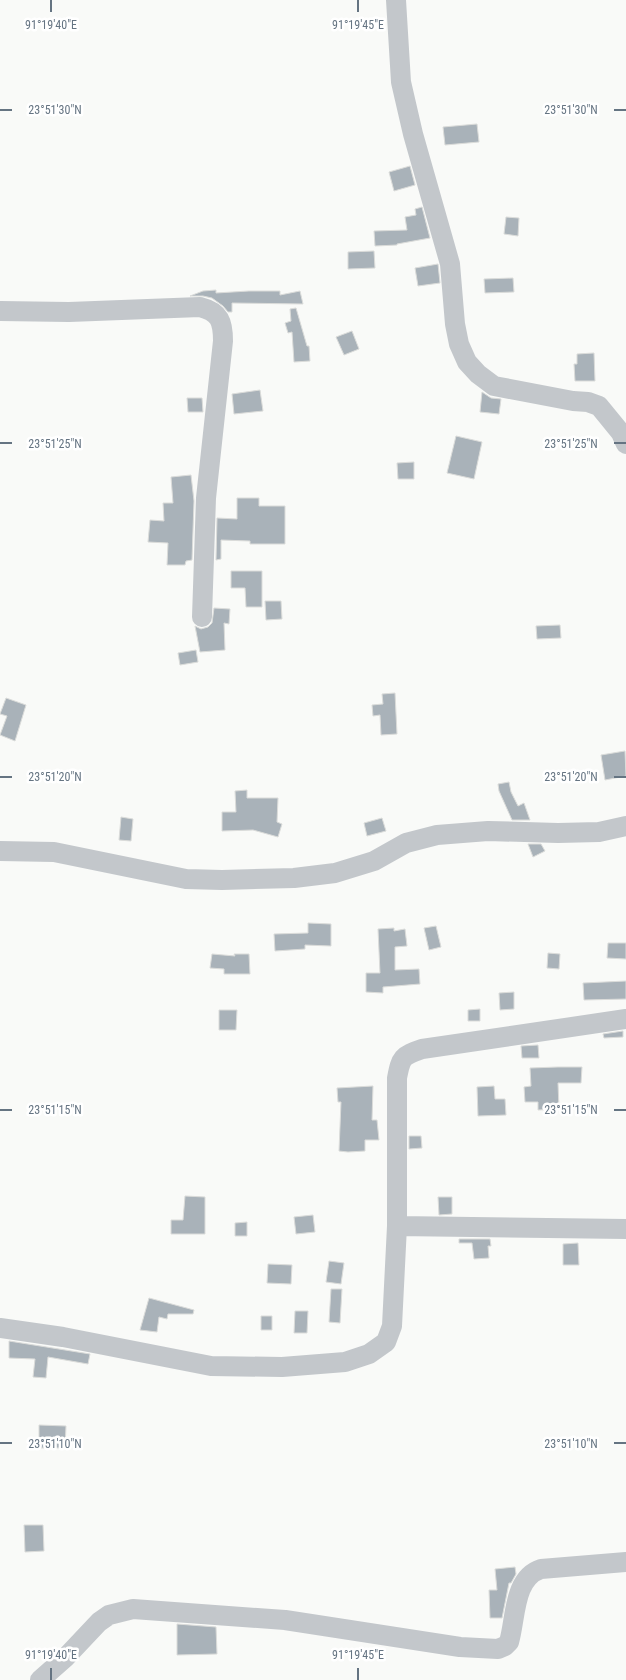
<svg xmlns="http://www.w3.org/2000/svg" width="626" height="1680" font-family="'Roboto Condensed',sans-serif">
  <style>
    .building { fill: #a9b2b9; stroke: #dbdcda }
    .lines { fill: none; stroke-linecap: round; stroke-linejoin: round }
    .minor { stroke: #c3c7cb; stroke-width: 20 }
    .ticks { fill: none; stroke: #657482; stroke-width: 2 }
    .ticks-label { font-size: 12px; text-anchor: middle; fill: #657482; stroke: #fff; stroke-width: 5; stroke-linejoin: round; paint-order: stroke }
  </style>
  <rect width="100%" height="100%" fill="#f9faf8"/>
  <path class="building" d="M 477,124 L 479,142 L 445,145 L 443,127 Z
    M 410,166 L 415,185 L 394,191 L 389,172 Z
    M 422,207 L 430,238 L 397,244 L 397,245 L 375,246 L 374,231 L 407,230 L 405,217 L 416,215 L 415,209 Z
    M 506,217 L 519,218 L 518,236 L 504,234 Z
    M 374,251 L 375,268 L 348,269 L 348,252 Z
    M 438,264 L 440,283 L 418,286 L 415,268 Z
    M 513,278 L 514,292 L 485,293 L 484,279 Z
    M 216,290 L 216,293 L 249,291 L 280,291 L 280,295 L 300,291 L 303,304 L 232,303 L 232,312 L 228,312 L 223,306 L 212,298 L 203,296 L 190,296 L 203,291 Z
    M 296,308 L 307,346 L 309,346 L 310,361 L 294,362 L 292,332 L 288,333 L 285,323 L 291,321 L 290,309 Z
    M 352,331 L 359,349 L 344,355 L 336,337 Z
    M 594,353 L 595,381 L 575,381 L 574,364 L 577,364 L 577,354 Z
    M 260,390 L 263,411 L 234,414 L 232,394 Z
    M 482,392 L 491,398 L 501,399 L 499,414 L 480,412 Z
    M 187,398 L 202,398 L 203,412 L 188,412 Z
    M 456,436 L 482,442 L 474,479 L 447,473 Z
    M 414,462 L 414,479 L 398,479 L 397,463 Z
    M 191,475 L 194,501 L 192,560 L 186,561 L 185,565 L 167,565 L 168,543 L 148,542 L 150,520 L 164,521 L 163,503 L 173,503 L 171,477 Z
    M 237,498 L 259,498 L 259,506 L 285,506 L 285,544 L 250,544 L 250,541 L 221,540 L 221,559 L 216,560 L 217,518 L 237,519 Z
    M 231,571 L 262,571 L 262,607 L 246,607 L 245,588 L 231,588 Z
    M 265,601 L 281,601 L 282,619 L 266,620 Z
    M 214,608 L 230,609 L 229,624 L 224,623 L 225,650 L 200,652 L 195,626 L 201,629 L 208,627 L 212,623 Z
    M 560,625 L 561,638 L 537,639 L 536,626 Z
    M 196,650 L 198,662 L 180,665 L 178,653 Z
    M 395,693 L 397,734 L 381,735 L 380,715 L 373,716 L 372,705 L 383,704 L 382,694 Z
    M 6,698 L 26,705 L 15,741 L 0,735 L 7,716 L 0,714 Z
    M 625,751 L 626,776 L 605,780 L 601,755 Z
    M 509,782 L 511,792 L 518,806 L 524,803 L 530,820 L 512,820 L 499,791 L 498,784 Z
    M 247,790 L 247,798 L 278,798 L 277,822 L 282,824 L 278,837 L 253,830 L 222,831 L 222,812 L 236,812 L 235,791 Z
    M 121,817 L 133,819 L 131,841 L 119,840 Z
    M 382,818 L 386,831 L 367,836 L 364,823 Z
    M 528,844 L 541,844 L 545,851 L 533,857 Z
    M 308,923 L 331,924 L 331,946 L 305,945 L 305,949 L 275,951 L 274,934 L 308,933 Z
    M 436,926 L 441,947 L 429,950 L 424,928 Z
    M 394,928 L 394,931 L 405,929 L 407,946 L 395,947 L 395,970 L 419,969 L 420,984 L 383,987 L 383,993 L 366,992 L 366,973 L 380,973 L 378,929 Z
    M 608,943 L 626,943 L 626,959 L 607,958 Z
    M 548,953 L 560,954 L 559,969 L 547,968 Z
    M 212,954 L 235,956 L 234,954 L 249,954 L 250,974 L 224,974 L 224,969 L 210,968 Z
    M 626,981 L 626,999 L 584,1000 L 583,983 Z
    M 514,992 L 514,1009 L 500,1010 L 499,993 Z
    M 480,1009 L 480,1021 L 468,1021 L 468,1010 Z
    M 219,1010 L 237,1010 L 236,1030 L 219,1030 Z
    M 623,1031 L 623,1037 L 604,1038 L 603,1034 Z
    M 538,1045 L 539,1058 L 522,1058 L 521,1046 Z
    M 558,1067 L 582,1067 L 581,1083 L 558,1083 L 559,1109 L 538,1110 L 538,1102 L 525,1102 L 524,1087 L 531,1086 L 530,1068 Z
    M 373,1086 L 372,1120 L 377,1120 L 379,1140 L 365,1140 L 365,1151 L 348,1152 L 339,1151 L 341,1102 L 338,1102 L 337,1088 Z
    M 494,1086 L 495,1099 L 505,1099 L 506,1115 L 478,1116 L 477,1087 Z
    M 409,1136 L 421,1136 L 422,1148 L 409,1149 Z
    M 185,1196 L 205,1197 L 205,1234 L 171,1234 L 171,1220 L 183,1220 Z
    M 438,1197 L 452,1197 L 452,1214 L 439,1215 Z
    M 313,1215 L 315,1232 L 296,1234 L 294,1217 Z
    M 247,1222 L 247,1236 L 235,1236 L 235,1223 Z
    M 459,1239 L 490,1239 L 491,1246 L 488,1246 L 489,1258 L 474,1259 L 472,1243 L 459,1243 Z
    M 578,1243 L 579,1265 L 563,1265 L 563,1244 Z
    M 329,1261 L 344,1263 L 341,1284 L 326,1282 Z
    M 268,1264 L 292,1265 L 291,1284 L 267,1283 Z
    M 331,1289 L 342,1289 L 340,1323 L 329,1322 Z
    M 149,1298 L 194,1310 L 193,1314 L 168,1314 L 167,1319 L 159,1317 L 157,1332 L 140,1330 Z
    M 295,1311 L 308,1311 L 307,1333 L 294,1333 Z
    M 261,1316 L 272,1316 L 272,1330 L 261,1330 Z
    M 9,1341 L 90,1354 L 88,1364 L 48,1357 L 46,1378 L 33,1377 L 35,1359 L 9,1358 Z
    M 39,1425 L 66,1426 L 65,1448 L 39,1448 Z
    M 24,1525 L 43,1525 L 44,1551 L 25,1552 Z
    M 515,1567 L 516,1574 L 511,1583 L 509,1583 L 502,1618 L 490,1618 L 489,1590 L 497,1590 L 495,1569 Z
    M 177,1624 L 216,1627 L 217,1654 L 177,1655 Z"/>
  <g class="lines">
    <path class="minor" d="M 396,0 L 401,82 L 413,134 L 450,264 L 455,324 L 459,344 L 467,362 L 478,374 L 494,386 L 573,401 L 588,402 L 599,406 L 621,433 L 626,444
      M 0,311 L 69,312 L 200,307 C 220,312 223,322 223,341 L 206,498 L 202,617
      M 0,851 L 54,852 L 186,879 L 222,880 L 294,878 L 335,873 L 374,861 L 406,843 L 437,835 L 488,831 L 558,833 L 599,832 L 626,826
      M 397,1226 L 626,1229
      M 0,1328 L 63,1337 L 211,1366 L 282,1367 L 345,1362 L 369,1354 L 386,1342 L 392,1326 L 397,1226 L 397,1078 C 401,1057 402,1056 422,1049 L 626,1019
      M 40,1680 L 66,1657 L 99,1622 L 109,1615 L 133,1609 L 285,1620 L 460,1647 L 498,1649 L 505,1646 L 509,1642 C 516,1619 513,1578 541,1569 L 626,1562"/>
  </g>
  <path class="ticks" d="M 51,0 L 51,12M 358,0 L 358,12M 0,110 L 12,110M 614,110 L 626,110M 0,443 L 12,443M 614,443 L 626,443M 0,777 L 12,777M 614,777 L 626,777M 0,1110 L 12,1110M 614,1110 L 626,1110M 0,1443 L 12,1443M 614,1443 L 626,1443M 51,1668 L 51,1680M 358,1668 L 358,1680"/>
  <g class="ticks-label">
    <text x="51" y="29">91°19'40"E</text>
    <text x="358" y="29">91°19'45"E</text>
    <text x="55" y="114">23°51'30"N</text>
    <text x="571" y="114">23°51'30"N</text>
    <text x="55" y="448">23°51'25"N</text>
    <text x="571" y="448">23°51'25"N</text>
    <text x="55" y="781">23°51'20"N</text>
    <text x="571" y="781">23°51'20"N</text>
    <text x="55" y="1114">23°51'15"N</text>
    <text x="571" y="1114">23°51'15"N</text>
    <text x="55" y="1448">23°51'10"N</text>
    <text x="571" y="1448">23°51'10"N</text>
    <text x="51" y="1659">91°19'40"E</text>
    <text x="358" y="1659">91°19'45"E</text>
  </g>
</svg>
